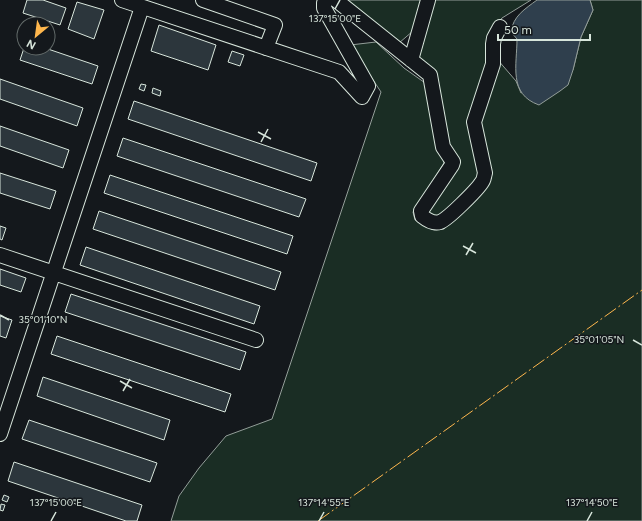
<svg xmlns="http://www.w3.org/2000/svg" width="642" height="521" font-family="Figtree,sans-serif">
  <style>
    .green { fill: #1a2d24; stroke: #939e99 }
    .water { fill: #2f3f4d; stroke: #939e99 }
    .building { fill: #2c363c; stroke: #d8e6dc }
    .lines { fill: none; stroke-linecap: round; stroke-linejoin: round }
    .minor-casing { stroke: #d8e6dc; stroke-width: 16 }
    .minor { stroke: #14181c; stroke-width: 14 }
    .power { stroke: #ffb74d; stroke-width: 1; stroke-dasharray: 14 3 2 3; stroke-linecap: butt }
    .ticks { fill: none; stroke: #d8e6dc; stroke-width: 1.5 }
    .ticks-label { font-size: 10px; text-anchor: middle; fill: #d8e6dc; stroke: #14181c; stroke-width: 3; stroke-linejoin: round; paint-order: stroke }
  </style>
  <rect width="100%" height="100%" fill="#14181c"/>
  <path class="green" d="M 342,0 L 421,0 L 413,31 L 399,43 Z
    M 433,0 L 531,0 L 502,18 L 495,26 L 489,61 L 472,120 L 479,180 L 442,215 L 436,217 L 427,212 L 456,167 L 417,53 Z
    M 590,0 L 642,0 L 642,521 L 171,521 L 179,496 L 199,468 L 226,436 L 272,419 L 381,92 L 350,45 L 376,42 L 404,68 L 428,85 L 444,163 L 413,212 L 415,220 L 434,230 L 444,229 L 480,195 L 480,127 L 497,59 L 516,81 L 521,93 L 573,70 L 581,37 L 593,10 Z"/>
  <path class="water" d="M 537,0 L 590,0 L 593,10 L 581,37 L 573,70 L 568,85 L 560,91 L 539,105 C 508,94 517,65 517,39 L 511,32 C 513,16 525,9 537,0 Z"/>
  <path class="building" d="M 27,0 L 43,0 L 66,8 L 60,25 L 23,13 Z
    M 77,2 L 104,10 L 94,39 L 68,29 Z
    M 159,25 L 216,45 L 208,70 L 151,51 Z
    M 24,48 L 45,48 L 98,66 L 92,84 L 20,60 Z
    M 232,51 L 244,55 L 240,66 L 228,62 Z
    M 0,79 L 83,108 L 77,126 L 0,99 Z
    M 141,84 L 146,85 L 144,91 L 139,89 Z
    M 153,88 L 161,91 L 160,96 L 152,93 Z
    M 134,101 L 317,163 L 311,181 L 128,119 Z
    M 0,126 L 69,150 L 63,168 L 0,146 Z
    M 123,138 L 306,199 L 299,217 L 117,156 Z
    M 0,173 L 56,191 L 50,209 L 0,193 Z
    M 110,175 L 293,236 L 287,254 L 104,193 Z
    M 99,211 L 281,272 L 275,290 L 93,229 Z
    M 0,226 L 6,228 L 2,240 L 0,239 Z
    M 86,247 L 260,306 L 254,324 L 80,265 Z
    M 0,269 L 26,278 L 21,292 L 0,285 Z
    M 71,294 L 246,352 L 240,370 L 65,312 Z
    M 0,316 L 12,320 L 6,338 L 0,336 Z
    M 57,336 L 231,394 L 225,412 L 51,354 Z
    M 43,377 L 170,420 L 164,440 L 37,396 Z
    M 29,420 L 157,463 L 150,482 L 22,439 Z
    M 14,462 L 142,505 L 137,521 L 126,521 L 8,481 Z
    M 4,495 L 9,497 L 7,502 L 2,500 Z
    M 1,504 L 5,505 L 3,511 L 0,510 Z"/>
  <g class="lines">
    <defs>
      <path id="minor" d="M 122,0 L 339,72 L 362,97 L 368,86 L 324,8 L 324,3 L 327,0
        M 203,0 L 275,25 L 266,48
        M 336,0 L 430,75 L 443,147 L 453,162 L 452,165 L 421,211 L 422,216 C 427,220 434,224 440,222 C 448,219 477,190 482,182 C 484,180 484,176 485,173 L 474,122 L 493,64 L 493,44 L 494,38 L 500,27
        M 411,60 L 428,0
        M 0,255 L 256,340
        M 0,434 L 142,7"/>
    </defs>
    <use href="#minor" class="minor-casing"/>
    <use href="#minor" class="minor"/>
    <path class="power" d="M 318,521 L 642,290"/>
  </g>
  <path class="ticks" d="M 335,9 L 340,0M 258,132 L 271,139M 261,142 L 268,129M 463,246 L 476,253M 466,255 L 473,243M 0,315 L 9,320M 633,340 L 642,345M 120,381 L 132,388M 123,391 L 130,379M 51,521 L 56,512M 319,521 L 324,512M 587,521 L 592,512"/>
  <g class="ticks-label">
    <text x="335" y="22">137°15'00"E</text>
    <text x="43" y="323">35°01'10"N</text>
    <text x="599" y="343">35°01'05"N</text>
    <text x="56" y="506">137°15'00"E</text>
    <text x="324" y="506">137°14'55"E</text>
    <text x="592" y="506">137°14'50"E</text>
  </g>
  <g transform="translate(36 36) rotate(209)"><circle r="19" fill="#14181c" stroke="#626a69"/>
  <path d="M0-3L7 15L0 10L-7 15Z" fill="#ffb74d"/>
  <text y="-6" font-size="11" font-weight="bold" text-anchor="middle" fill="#d8e6dc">N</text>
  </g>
  <path d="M498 34v6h92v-6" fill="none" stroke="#d8e6dc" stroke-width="2"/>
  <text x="504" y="34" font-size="12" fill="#d8e6dc" stroke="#14181c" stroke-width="3" paint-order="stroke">50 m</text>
</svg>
